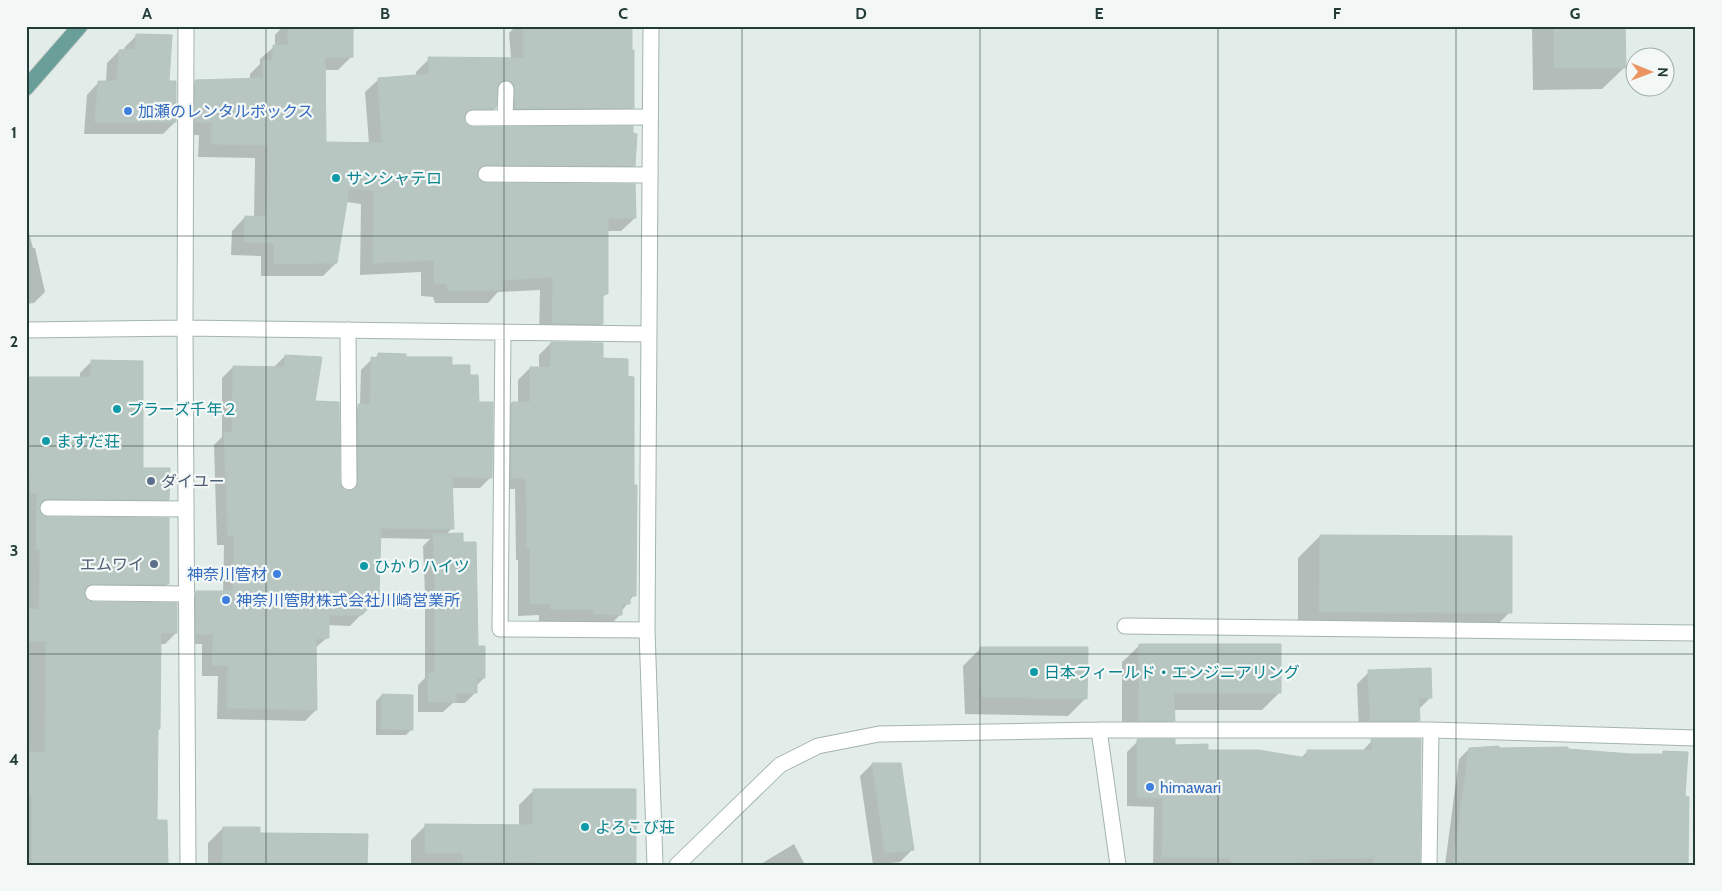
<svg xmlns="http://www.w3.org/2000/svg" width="1722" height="891" font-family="Cabin,'Noto Sans JP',sans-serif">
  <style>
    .shadow { fill: #0003 }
    .building { fill: #b8c6c2; stroke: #b5c5c0 }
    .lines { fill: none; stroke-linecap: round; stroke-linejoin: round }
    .lane-casing { stroke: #a5b4b0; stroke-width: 17 }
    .street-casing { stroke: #a5b4b0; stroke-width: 17 }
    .primary-casing { stroke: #c1c8c7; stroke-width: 17 }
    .lane { stroke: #fff; stroke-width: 15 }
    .street { stroke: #fff; stroke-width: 15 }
    .primary { stroke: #699f98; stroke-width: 15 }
    .grid { fill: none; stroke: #233c38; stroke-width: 1; stroke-opacity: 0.55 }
    .shop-dot { fill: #3f7fe0; stroke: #f3f8f6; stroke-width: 2 }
    .culture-dot { fill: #0f9aa8; stroke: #f3f8f6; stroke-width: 2 }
    .service-dot { fill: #5c6f8a; stroke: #f3f8f6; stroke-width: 2 }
    .labels { text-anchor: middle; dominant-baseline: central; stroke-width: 4.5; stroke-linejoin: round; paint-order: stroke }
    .shop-label { font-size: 16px; fill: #366cbe; stroke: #f3f8f6; text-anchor: start }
    .culture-label { font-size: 16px; fill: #0d838f; stroke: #f3f8f6; text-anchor: start }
    .service-label { font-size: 16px; fill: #4e5e75; stroke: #f3f8f6; text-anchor: start }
    .neatline { fill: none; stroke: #233c38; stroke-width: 2 }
    .grid-label { font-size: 16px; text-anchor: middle; font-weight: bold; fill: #233c38 }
  </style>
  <rect width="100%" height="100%" fill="#e2ece9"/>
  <path class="shadow" d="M 283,26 L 351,26 L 352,56 L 338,70 L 324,70 L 325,143 L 369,144 L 365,92 L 379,79 L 416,76 L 416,72 L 429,59 L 511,59 L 509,33 L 516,26 L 630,26 L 633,107 L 619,121 L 502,121 L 502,99 L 496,93 L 495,108 L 481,121 L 461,122 L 473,129 L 634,165 L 621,178 L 476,177 L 477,180 L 486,185 L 635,218 L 621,231 L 606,231 L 607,293 L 601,299 L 601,324 L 588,337 L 539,336 L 540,290 L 498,292 L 488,303 L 435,303 L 433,297 L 421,296 L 421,272 L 360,275 L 361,204 L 346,202 L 336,263 L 323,276 L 261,276 L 261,256 L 231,255 L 232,231 L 245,217 L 254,218 L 255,158 L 198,157 L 199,135 L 182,135 L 182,95 L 196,81 L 250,80 L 250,74 L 260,64 L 260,59 L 275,46 L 275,35 Z
    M 1532,26 L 1624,26 L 1625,67 L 1602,89 L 1533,90 Z
    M 137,35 L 168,82 L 175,122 L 163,134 L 84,134 L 87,95 L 99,82 L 106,83 L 107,63 L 119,51 L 124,51 L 125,47 Z
    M 26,222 L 33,248 L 35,248 L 45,292 L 34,303 L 26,304 Z
    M 551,343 L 602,359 L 634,595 L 621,612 L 621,614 L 609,626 L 583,625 L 583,621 L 539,621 L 539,615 L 518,616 L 518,560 L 516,560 L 515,489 L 499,489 L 500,415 L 512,403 L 518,403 L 518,380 L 530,368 L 539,368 L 539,355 Z
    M 379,354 L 451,367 L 469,376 L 478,403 L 491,477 L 480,488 L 451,488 L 452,528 L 446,535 L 462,544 L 476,647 L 484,678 L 476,686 L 476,692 L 465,703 L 453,703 L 443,712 L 418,712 L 418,685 L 425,678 L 425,594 L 423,546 L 430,539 L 379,538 L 378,597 L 350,626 L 328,625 L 328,637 L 315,648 L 316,710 L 305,721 L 217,719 L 218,676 L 202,676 L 202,644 L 186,644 L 185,604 L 196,592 L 223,592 L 224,545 L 217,545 L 214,445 L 222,437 L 222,378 L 233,367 L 274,367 L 285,356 L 314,402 L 338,482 L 343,491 L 348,492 L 347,416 L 360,405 L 361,370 L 372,359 L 374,359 Z
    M 91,362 L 142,469 L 168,499 L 157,510 L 38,509 L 39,514 L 168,584 L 156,595 L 83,594 L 87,602 L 176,633 L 165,644 L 159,644 L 155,821 L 166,821 L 167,865 L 26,865 L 26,378 L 80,378 L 80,373 Z
    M 1320,536 L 1510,612 L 1488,634 L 1298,634 L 1298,558 Z
    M 1140,645 L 1280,692 L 1262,710 L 1173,710 L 1173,720 L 1156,738 L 1122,738 L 1122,662 Z
    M 1087,648 L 1086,698 L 1068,716 L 965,714 L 963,666 L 980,649 Z
    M 1369,672 L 1431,697 L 1419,709 L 1419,720 L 1407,732 L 1359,732 L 1357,684 Z
    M 382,695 L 412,729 L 406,735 L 376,735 L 376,701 Z
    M 1138,741 L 1206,751 L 1300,759 L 1308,751 L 1361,752 L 1372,741 L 1418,865 L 1153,865 L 1154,807 L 1127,806 L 1127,752 Z
    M 1469,749 L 1567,750 L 1630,756 L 1661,755 L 1664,752 L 1684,798 L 1686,865 L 1445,865 L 1459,759 Z
    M 872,764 L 912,850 L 900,862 L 873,865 L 860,776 Z
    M 534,790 L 635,865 L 411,865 L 411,840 L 426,825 L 519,826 L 519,805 Z
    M 223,828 L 259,834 L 366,865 L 208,865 L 208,843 Z
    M 794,844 L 805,865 L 759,865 Z"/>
  <path class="building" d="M 288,26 L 353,26 L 353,57 L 325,57 L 326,142 L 382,143 L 378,78 L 429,74 L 428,57 L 524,58 L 523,26 L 632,26 L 632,50 L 634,50 L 634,108 L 515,108 L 514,85 L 511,81 L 506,80 L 501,81 L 498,84 L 496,108 L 469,110 L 465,113 L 464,118 L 465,123 L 473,127 L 633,126 L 633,133 L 637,134 L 635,166 L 486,165 L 481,166 L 477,173 L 478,179 L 486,183 L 635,184 L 636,218 L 608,218 L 608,294 L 603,294 L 603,324 L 552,323 L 553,277 L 503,280 L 502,290 L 449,291 L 446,284 L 434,283 L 434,260 L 373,263 L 374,191 L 349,189 L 337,263 L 274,264 L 274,243 L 244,242 L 245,216 L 266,217 L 268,145 L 211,144 L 212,122 L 195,122 L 195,80 L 263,78 L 263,60 L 273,60 L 273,45 L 288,45 Z
    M 1554,26 L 1625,26 L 1626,68 L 1554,68 Z
    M 136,34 L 172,35 L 169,81 L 176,81 L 176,122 L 95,122 L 98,81 L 117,81 L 119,50 L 135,49 Z
    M 551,342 L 603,343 L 603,358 L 628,359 L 628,376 L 634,377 L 634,485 L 637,485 L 636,596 L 630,596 L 630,604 L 622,604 L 622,615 L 594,614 L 594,609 L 550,609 L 551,604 L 530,604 L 530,549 L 527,549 L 526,478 L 511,478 L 512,402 L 530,402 L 530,367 L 550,367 Z
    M 378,353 L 406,354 L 406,357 L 452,357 L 452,365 L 470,365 L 470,375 L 478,375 L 479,402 L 493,402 L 492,478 L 452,477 L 454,529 L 381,528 L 379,597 L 362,615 L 329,615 L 329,638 L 316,639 L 317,710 L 227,708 L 228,665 L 212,665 L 213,634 L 196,634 L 196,591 L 233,591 L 234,535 L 228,535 L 224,432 L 232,433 L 233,366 L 285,367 L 285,355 L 322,357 L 315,401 L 339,402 L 340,482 L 344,490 L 350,491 L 357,487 L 358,482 L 358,404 L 370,405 L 371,357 L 378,358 Z
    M 91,360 L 143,361 L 143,468 L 170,468 L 169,500 L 48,499 L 40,503 L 39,508 L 43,516 L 48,517 L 169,518 L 169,584 L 93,584 L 85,588 L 84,593 L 88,601 L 93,602 L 177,603 L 177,633 L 161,633 L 160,729 L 158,729 L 157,820 L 167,820 L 168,864 L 32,865 L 32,794 L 26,794 L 26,752 L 45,752 L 46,641 L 29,641 L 29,609 L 39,609 L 40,550 L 36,550 L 37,493 L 30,493 L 27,377 L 91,377 Z
    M 463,533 L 463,542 L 476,542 L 478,646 L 485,646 L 485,678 L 477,678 L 477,693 L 456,693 L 456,702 L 428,702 L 428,673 L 435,673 L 435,582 L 433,534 Z
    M 1320,535 L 1512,536 L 1512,613 L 1319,612 Z
    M 1139,644 L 1281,644 L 1281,693 L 1174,693 L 1175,721 L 1139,721 Z
    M 980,647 L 1088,647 L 1087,699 L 982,697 Z
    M 1431,668 L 1432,698 L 1419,698 L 1420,721 L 1370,721 L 1368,670 Z
    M 382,694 L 413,695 L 413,730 L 381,729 Z
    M 1139,739 L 1175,739 L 1175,745 L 1208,744 L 1208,750 L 1258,750 L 1307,758 L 1307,750 L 1372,750 L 1371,739 L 1421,739 L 1420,865 L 1373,865 L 1374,858 L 1311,859 L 1311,862 L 1285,865 L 1231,864 L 1231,858 L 1162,857 L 1163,798 L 1137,797 L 1137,740 Z
    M 1499,746 L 1499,748 L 1568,747 L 1568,749 L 1630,754 L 1663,754 L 1663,751 L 1688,752 L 1685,796 L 1689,797 L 1688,865 L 1453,865 L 1469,748 Z
    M 872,763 L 901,763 L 914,850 L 885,853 Z
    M 533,789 L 636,789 L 636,865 L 533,865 L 533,862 L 463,862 L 463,853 L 425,853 L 425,824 L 533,825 Z
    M 223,827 L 260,827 L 260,833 L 368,834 L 367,865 L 222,865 Z"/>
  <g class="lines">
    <defs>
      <path id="lane" d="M 473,118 L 650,117
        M 505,118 L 506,89
        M 486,174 L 650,175
        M 348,330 L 349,482
        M 48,508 L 186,509
        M 93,593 L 187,594"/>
      <path id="street" d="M 186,26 L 185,328 L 188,865
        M 651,26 L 647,630 L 655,865
        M 26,330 L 185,328 L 649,334
        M 503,332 L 500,629 L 647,630
        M 1125,626 L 1696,633
        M 1099,730 L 1118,865
        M 677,865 L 780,765 L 818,746 L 879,734 L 1099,730 L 1431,730 L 1696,738
        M 1429,865 L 1431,730"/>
      <path id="primary" d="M 26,88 L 80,26"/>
    </defs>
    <use href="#lane" class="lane-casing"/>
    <use href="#street" class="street-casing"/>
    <use href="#primary" class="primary-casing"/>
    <use href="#lane" class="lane"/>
    <use href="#street" class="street"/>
    <use href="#primary" class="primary"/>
  </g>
  <path class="grid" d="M 266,26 L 266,865M 504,26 L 504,865M 742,26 L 742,865M 980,26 L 980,865M 1218,26 L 1218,865M 1456,26 L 1456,865M 26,236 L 1696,236M 26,446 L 1696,446M 26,654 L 1696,654"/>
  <g class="shop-dot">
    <circle cx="128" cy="111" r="5"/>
    <circle cx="277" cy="574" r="5"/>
    <circle cx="226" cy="600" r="5"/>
    <circle cx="1150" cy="787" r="5"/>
  </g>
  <g class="culture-dot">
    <circle cx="336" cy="178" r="5"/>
    <circle cx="117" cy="409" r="5"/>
    <circle cx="46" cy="441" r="5"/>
    <circle cx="364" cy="566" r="5"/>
    <circle cx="1034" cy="672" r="5"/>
    <circle cx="585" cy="827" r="5"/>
  </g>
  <g class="service-dot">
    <circle cx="151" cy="481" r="5"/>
    <circle cx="154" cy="564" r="5"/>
  </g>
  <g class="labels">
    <g class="shop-label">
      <text x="138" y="111">加瀬のレンタルボックス</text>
      <text x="267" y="574" text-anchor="end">神奈川管材</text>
      <text x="236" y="600">神奈川管財株式会社川崎営業所</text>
      <text x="1160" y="787">himawari</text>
    </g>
    <g class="culture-label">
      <text x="346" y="178">サンシャテロ</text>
      <text x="127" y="409">プラーズ千年２</text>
      <text x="56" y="441">ますだ荘</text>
      <text x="374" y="566">ひかりハイツ</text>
      <text x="1044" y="672">日本フィールド・エンジニアリング</text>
      <text x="595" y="827">よろこび荘</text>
    </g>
    <g class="service-label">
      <text x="161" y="481">ダイユー</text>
      <text x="144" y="564" text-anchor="end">エムワイ</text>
    </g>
  </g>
  <rect width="1722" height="891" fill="none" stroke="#f3f8f6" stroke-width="55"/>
  <g transform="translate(1650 72) rotate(91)"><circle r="24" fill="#f3f8f6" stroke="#a0adaa"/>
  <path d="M0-4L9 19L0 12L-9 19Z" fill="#eb9461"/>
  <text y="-8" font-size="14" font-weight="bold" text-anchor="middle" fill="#233c38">N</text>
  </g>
  <rect x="28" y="28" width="1666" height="836" class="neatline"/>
  <g class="grid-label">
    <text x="147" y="19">A</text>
    <text x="385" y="19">B</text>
    <text x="623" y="19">C</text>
    <text x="861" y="19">D</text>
    <text x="1099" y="19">E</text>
    <text x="1337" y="19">F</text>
    <text x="1575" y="19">G</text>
    <text x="14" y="138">1</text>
    <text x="14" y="347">2</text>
    <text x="14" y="556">3</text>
    <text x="14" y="765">4</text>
  </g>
</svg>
